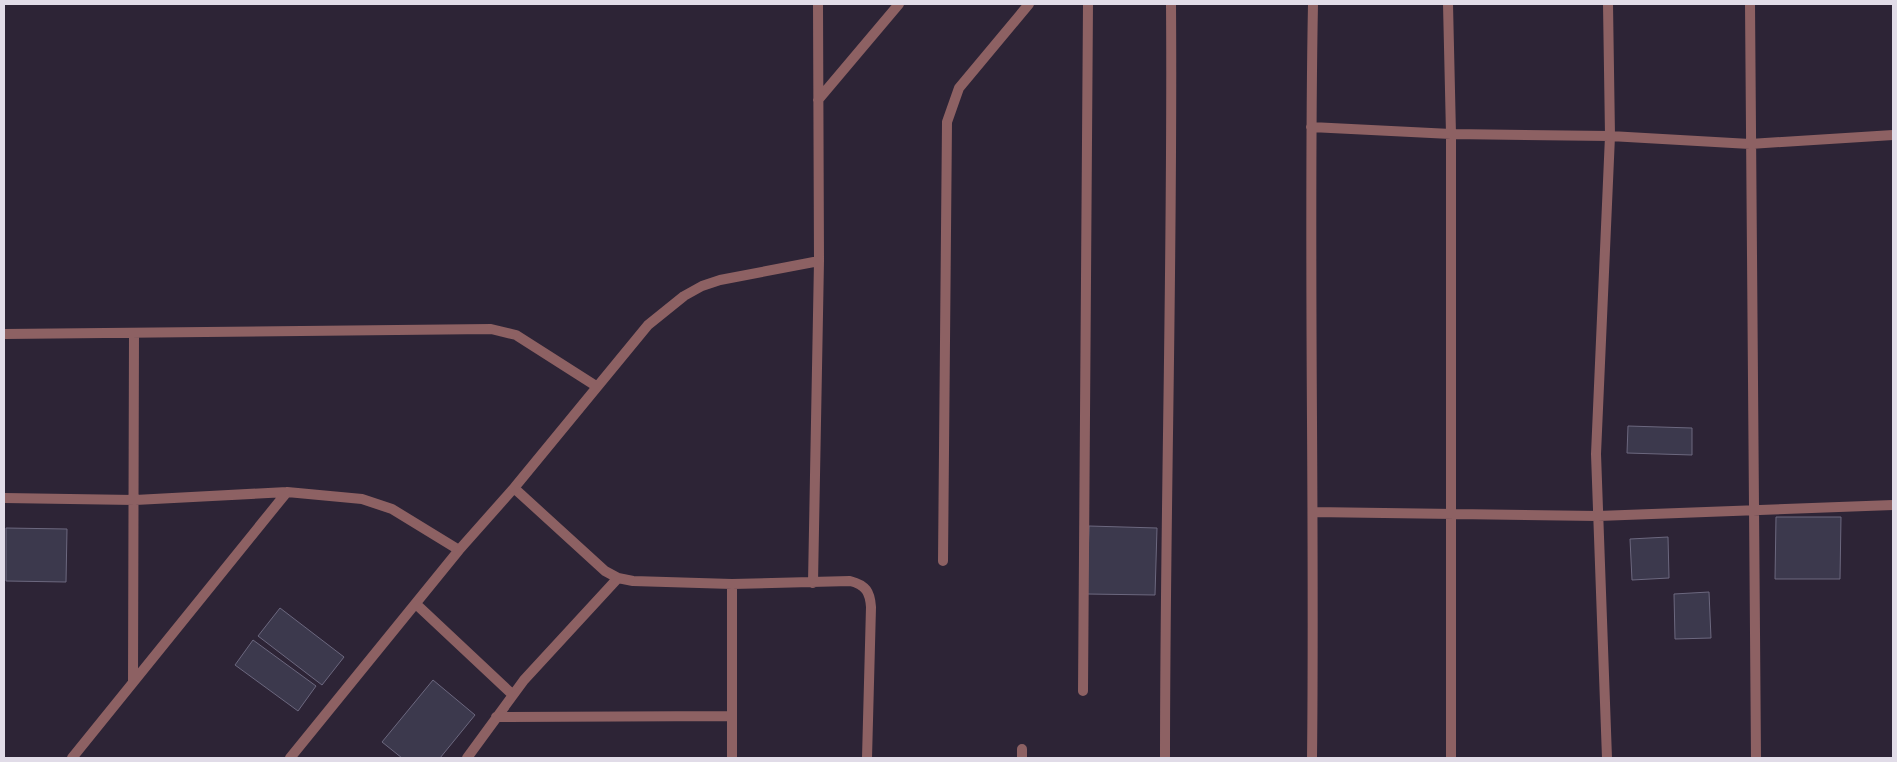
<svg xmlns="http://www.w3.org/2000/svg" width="1897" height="762" font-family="'PT Sans Narrow',sans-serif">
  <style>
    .building { fill: #3c394d; stroke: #6c687f }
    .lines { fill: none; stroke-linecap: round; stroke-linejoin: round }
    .minor { stroke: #8d6163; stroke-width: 10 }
  </style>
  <rect width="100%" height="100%" fill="#2d2436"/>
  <path class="building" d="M 1628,426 L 1692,428 L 1692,455 L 1627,453 Z
    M 1776,517 L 1841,517 L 1840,579 L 1775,579 Z
    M 1089,526 L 1157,528 L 1155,595 L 1087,594 Z
    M 6,528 L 67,529 L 66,582 L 6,581 Z
    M 1668,537 L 1669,578 L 1632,580 L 1630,539 Z
    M 1709,592 L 1711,638 L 1675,639 L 1674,594 Z
    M 280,608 L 344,657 L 322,685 L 258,636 Z
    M 253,640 L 316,686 L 298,711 L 235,665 Z
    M 433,680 L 475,715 L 440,758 L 402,758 L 382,742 Z"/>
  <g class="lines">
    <path class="minor" d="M 1448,4 L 1451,134 L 1451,758
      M 1750,4 L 1756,758
      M 818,100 L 899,4
      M 1311,127 L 1451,134 L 1610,136 L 1750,144 L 1893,135
      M 4,334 L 491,329 L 516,335 L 596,386
      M 514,488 L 605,571 L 618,578 L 633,581 L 732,584 L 850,581 C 866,585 870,592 871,607 L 867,758
      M 4,498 L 135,500 L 287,492 L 362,499 L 392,509 L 459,550
      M 1313,512 L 1598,516 L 1893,505
      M 943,561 L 947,122 L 959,88 L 1029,4
      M 813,583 L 819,261 L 818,4
      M 416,604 L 513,695
      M 133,682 L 134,334
      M 1083,691 L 1088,4
      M 496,717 L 732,716
      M 72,758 L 287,492
      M 290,758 L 459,550 L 514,488 L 648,325 L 684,296 L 702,286 L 720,280 L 819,261
      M 467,758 L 524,680 L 618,578
      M 732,758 L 732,584
      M 1022,758 L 1022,749
      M 1165,758 C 1165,507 1173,255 1171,4
      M 1312,758 C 1315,507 1308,255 1313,4
      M 1607,758 L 1596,454 L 1610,136 L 1608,4"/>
  </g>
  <rect width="1897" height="762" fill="none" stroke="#e1dce8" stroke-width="10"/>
</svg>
